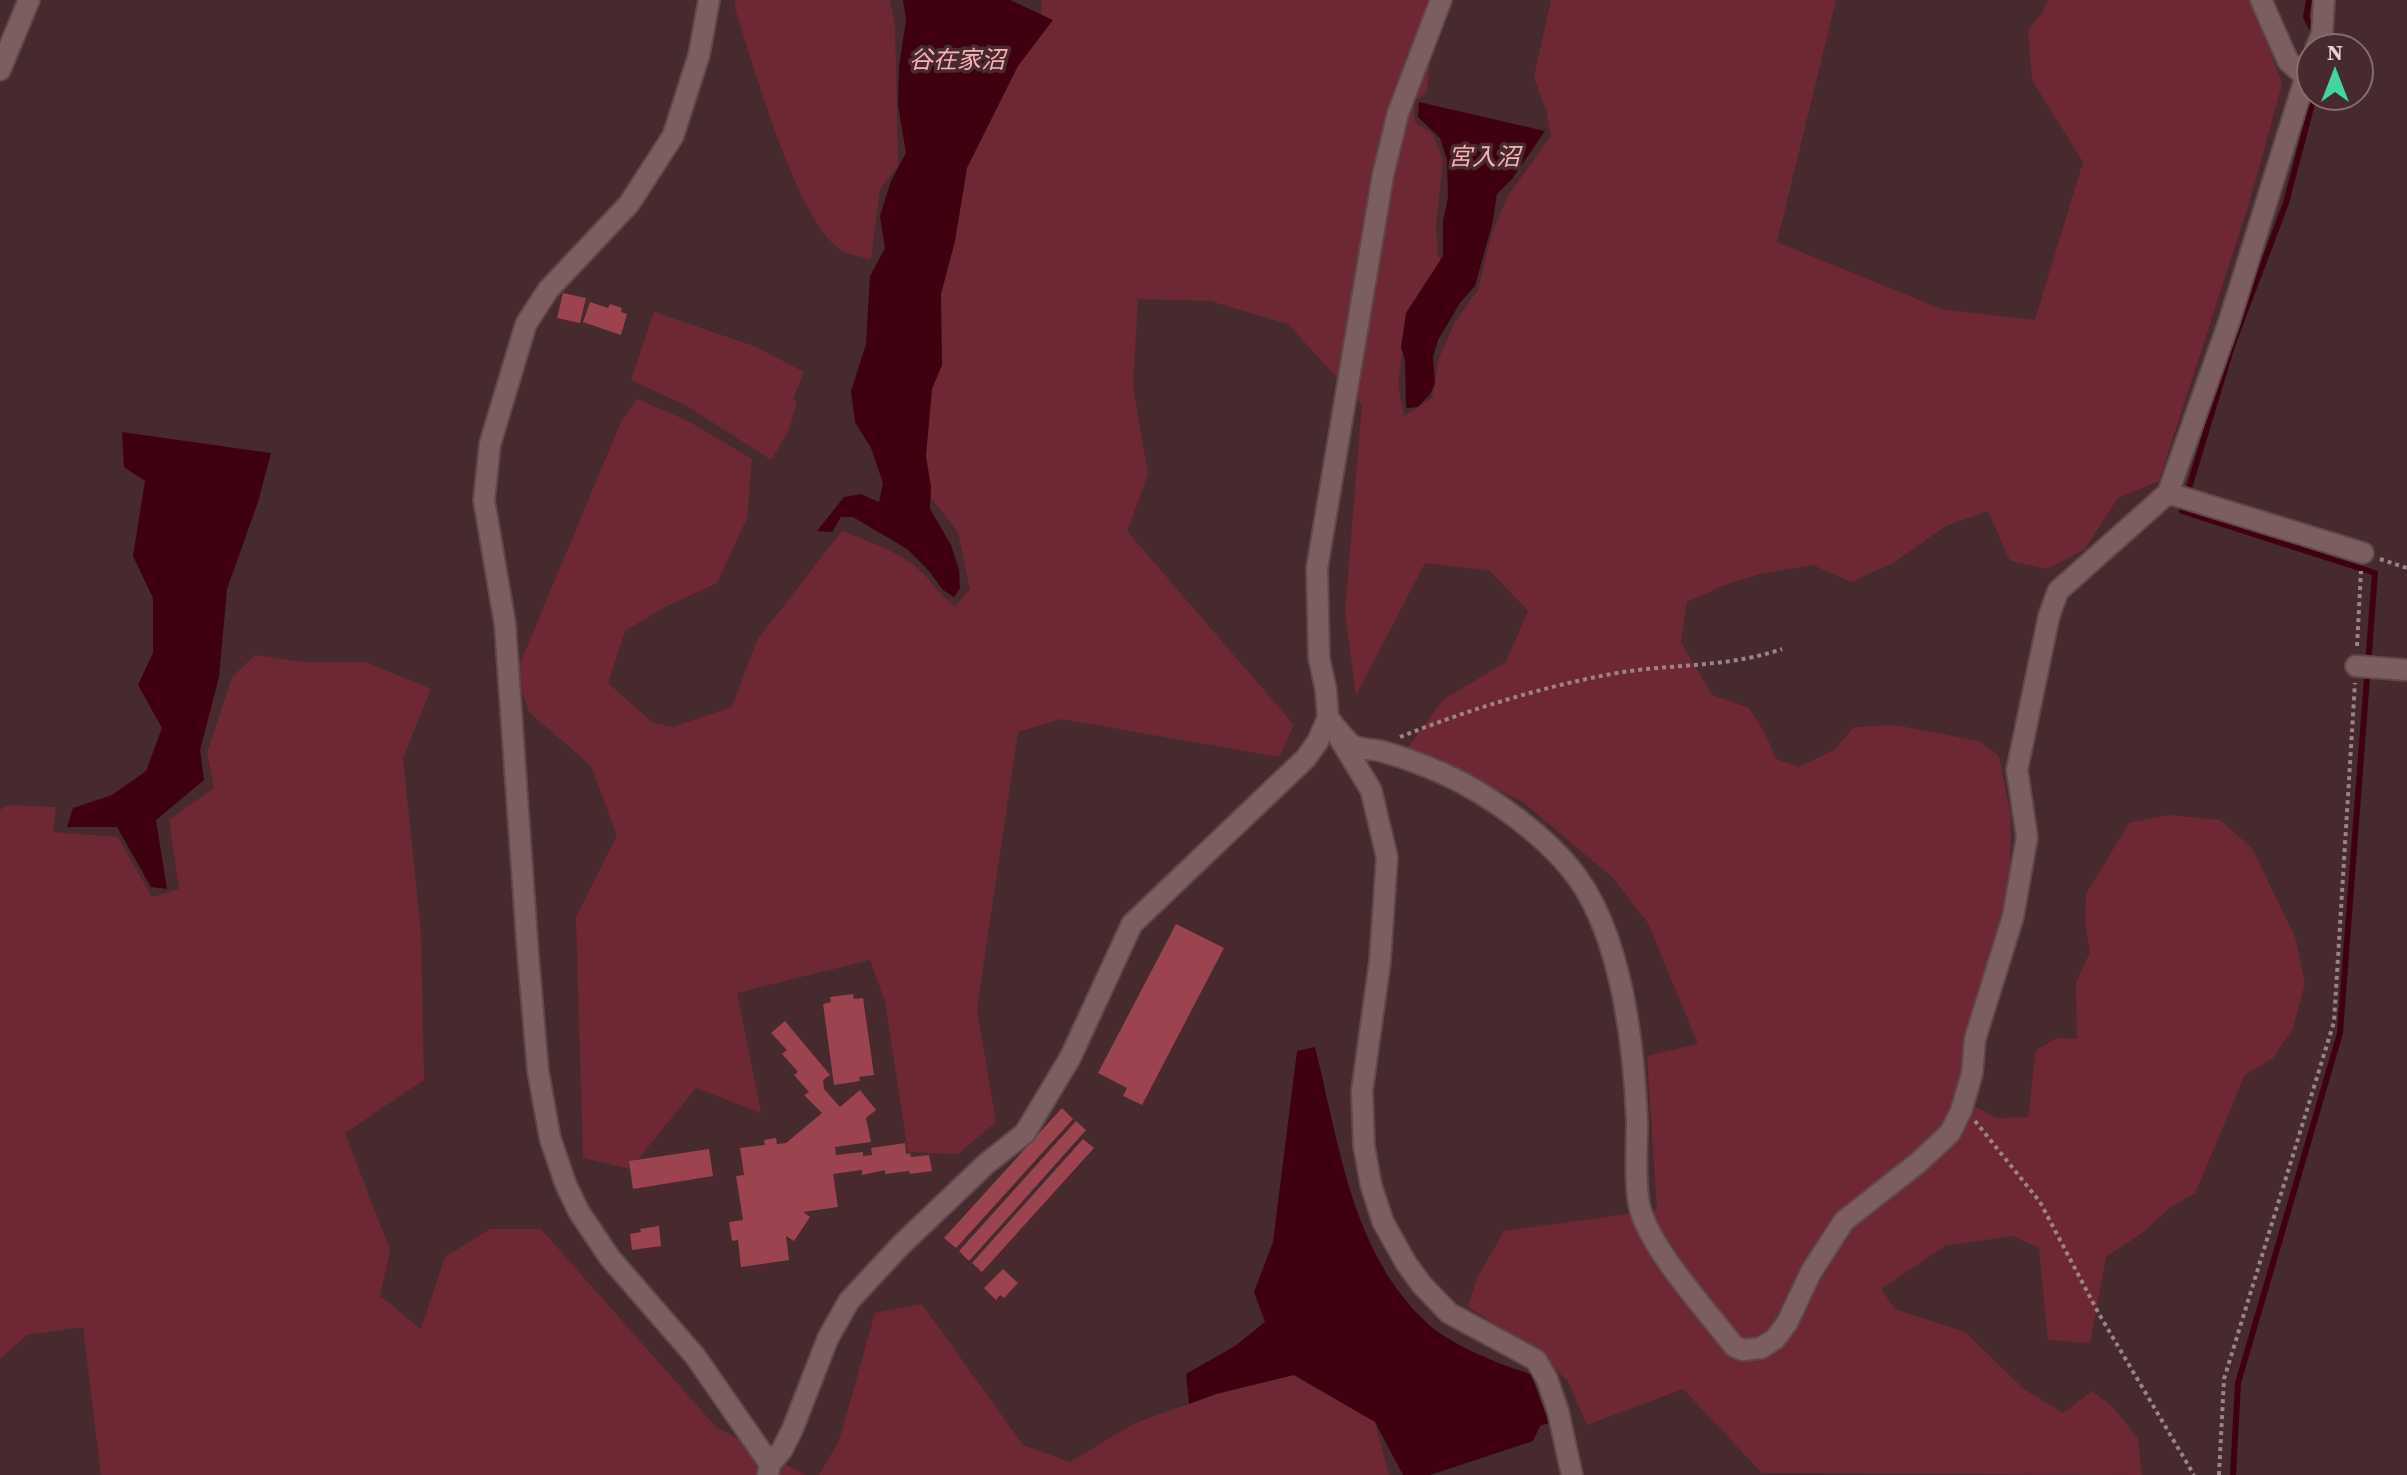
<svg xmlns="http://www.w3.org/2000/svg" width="2407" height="1475" font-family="'Source Serif 4','Noto Sans JP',serif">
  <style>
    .green { fill: #6e2833 }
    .water { fill: #3f000f }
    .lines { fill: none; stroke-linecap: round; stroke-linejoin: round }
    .stream { stroke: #3f000f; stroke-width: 6 }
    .building { fill: #9b434f }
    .minor-casing { stroke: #5f484a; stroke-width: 24 }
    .path { stroke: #9b8486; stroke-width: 4; stroke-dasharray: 4 4; stroke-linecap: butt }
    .minor { stroke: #7d5e60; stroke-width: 20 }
    .labels { text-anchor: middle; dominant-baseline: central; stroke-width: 7; stroke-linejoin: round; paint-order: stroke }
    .water-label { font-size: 24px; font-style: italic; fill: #fcb0b6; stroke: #462a2d }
  </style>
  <rect width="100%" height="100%" fill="#462a2d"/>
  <path class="green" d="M 735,0 L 890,0 L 895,25 L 898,166 L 880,189 L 871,259 C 862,257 849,255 841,250 C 796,221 753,63 735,8 Z
    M 1042,0 L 1435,0 L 1427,91 L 1414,103 L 1415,122 L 1433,134 L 1443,160 L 1436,224 L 1438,255 L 1449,277 L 1403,346 L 1398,383 L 1404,416 L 1432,398 L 1439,358 L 1455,322 L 1478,290 L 1491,236 L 1507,197 L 1551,136 L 1547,113 L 1534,77 L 1551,0 L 1836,0 L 1777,242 L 1941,309 L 2035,320 L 2083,162 L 2032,80 L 2028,31 L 2042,13 L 2048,0 L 2252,0 L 2282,84 L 2250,200 L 2159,481 L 2118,498 L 2085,549 L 2048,569 L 2010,561 L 1988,511 L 1946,526 L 1893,563 L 1851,582 L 1813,565 L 1760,574 L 1722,586 L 1687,602 L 1681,642 L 1712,695 L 1749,708 L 1765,733 L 1776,759 L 1799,767 L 1834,750 L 1854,727 L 1895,725 L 1979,741 L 1999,756 L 2011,817 L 2010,892 L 1973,1016 L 1955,1095 L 1996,1118 L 2028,1117 L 2036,1050 L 2057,1038 L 2077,1039 L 2076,982 L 2090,952 L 2085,923 L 2086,894 L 2129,823 L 2168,815 L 2220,820 L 2252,848 L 2295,937 L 2305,983 L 2293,1028 L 2273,1058 L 2245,1075 L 2195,1193 L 2171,1207 L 2142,1233 L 2106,1257 L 2090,1343 L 2048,1340 L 2039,1248 L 2012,1236 L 1945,1246 L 1881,1289 L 1895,1309 L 1965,1332 L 2024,1389 L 2063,1413 L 2092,1391 L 2113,1407 L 2138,1439 L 2142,1475 L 1762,1473 L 1683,1389 L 1587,1425 L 1568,1381 L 1533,1349 L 1468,1307 L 1477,1278 L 1504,1231 L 1657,1210 L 1647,1056 L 1698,1044 L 1648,923 L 1614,879 L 1523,802 L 1408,747 L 1443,700 L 1506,662 L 1528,611 L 1490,571 L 1425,563 L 1356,695 L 1345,612 L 1362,405 L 1288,324 L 1210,301 L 1138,299 L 1133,386 L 1148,474 L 1127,531 L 1294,725 L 1279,757 L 1061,719 L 1018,732 L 977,1009 L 996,1122 L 958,1154 L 908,1152 L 885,1002 L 870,960 L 737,993 L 761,1113 L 696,1088 L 630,1169 L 583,1158 L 576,917 L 617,836 L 591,766 L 529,712 L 516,673 L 621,422 L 637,399 L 688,421 L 752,459 L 747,518 L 717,583 L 665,607 L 625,631 L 608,683 L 653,723 L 673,727 L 732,707 L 757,640 L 842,531 C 870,542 904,553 925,575 C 935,587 943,597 955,607 L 970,589 L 958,532 L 927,493 L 921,449 L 941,262 L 953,159 L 1040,26 Z
    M 654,312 L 754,346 L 804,372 L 793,399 L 797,401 L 789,430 L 771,460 L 687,406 L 631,380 Z
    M 255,655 L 302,662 L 366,662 L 431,689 L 403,758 L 421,934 L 424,1080 L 345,1133 L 390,1250 L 380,1296 L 421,1329 L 445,1257 L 490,1229 L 541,1229 L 716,1427 L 805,1475 L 101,1475 L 83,1327 L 27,1335 L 0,1359 L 0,810 L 7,805 L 56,807 L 53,832 L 118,837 L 152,897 L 179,889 L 169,820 L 214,788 L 207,753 L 232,677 Z
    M 922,1304 L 1023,1445 L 1070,1462 L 1135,1423 L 1216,1394 L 1294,1375 L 1375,1422 L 1389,1475 L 819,1475 L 839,1441 L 875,1313 Z"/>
  <path class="water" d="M 903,0 L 1010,0 L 1053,20 L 1018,66 L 967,168 L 955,241 L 941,294 L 942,365 L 932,389 L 926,456 L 931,487 L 930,509 L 951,545 L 959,570 L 960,588 L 954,597 L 943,590 L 929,571 L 907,549 L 853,517 L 841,517 L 832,532 L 817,531 L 844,497 L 861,494 L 879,502 L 883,483 L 871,448 L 855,422 L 851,391 L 866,344 L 870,276 L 885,248 L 880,216 L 891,181 L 906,153 L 898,105 L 899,67 L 906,20 Z
    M 1419,102 L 1545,131 L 1512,179 L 1497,194 L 1492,225 L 1475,286 L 1460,303 L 1438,340 L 1433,357 L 1435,384 L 1430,394 L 1418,407 L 1406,408 L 1405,360 L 1401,347 L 1406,313 L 1443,256 L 1443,221 L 1448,197 L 1447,160 L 1440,138 L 1418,117 Z
    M 122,432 L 271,453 L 258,502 L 227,589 L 219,677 L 200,750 L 204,780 L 156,820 L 167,889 L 151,887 L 117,827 L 67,827 L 73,808 L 112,795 L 146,771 L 162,728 L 138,685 L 153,653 L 153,598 L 133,556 L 145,481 L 124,467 Z
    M 1315,1047 C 1339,1142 1351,1253 1427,1323 C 1451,1345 1500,1365 1531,1374 L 1549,1423 L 1540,1426 L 1533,1441 L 1430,1475 L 1403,1475 L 1375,1422 L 1294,1375 L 1216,1394 L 1189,1404 L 1186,1374 L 1235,1346 L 1265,1322 L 1254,1292 L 1273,1242 L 1297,1051 Z"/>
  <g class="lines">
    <path class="stream" d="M 2309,0 L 2306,17 L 2315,34
      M 2233,1475 L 2238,1383 L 2340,1033 L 2375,573 L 2182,511 L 2232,346 L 2286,203 L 2314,96"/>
  </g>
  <path class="building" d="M 563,293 L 586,298 L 580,323 L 557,318 Z
    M 590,302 L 608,308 L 610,304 L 622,308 L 621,312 L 627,314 L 621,335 L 583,322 Z
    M 1176,924 L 1224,948 L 1142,1105 L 1123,1096 L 1127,1088 L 1098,1073 Z
    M 853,994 L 854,999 L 863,998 L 874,1075 L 859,1077 L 860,1081 L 834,1085 L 823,1004 L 831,1002 L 830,997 Z
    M 785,1021 L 830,1075 L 823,1080 L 824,1089 L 840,1107 L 860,1090 L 876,1110 L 866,1118 L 871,1142 L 835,1147 L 836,1155 L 863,1152 L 863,1156 L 872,1155 L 871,1148 L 905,1143 L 906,1154 L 910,1153 L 911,1157 L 929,1155 L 932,1171 L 910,1174 L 909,1171 L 885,1174 L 885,1170 L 862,1175 L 862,1170 L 833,1174 L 838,1207 L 803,1212 L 810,1217 L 794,1241 L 786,1236 L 789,1260 L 741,1267 L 738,1240 L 732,1241 L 729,1222 L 743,1220 L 736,1176 L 744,1175 L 740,1148 L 765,1145 L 764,1140 L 776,1138 L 777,1144 L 786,1143 L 822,1113 L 804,1095 L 809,1092 L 794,1075 L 798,1072 L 782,1054 L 787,1050 L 771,1033 Z
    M 1062,1108 L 1073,1119 L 956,1248 L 944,1238 Z
    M 1076,1121 L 1086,1130 L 969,1261 L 959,1251 Z
    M 1083,1139 L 1094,1148 L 982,1272 L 972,1263 Z
    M 709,1149 L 713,1176 L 633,1189 L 629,1161 Z
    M 659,1226 L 661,1246 L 632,1250 L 630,1234 L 641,1232 L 640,1229 Z
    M 1003,1269 L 1018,1283 L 1004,1298 L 1000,1295 L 996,1300 L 984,1288 Z"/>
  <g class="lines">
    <defs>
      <path id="minor" d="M 709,0 L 699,55 L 673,136 L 629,204 L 548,290 L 526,324 L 490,444 L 484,500 L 505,624 L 528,955 L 538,1071 L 550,1138 L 566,1185 L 579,1212 L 610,1258 L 695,1356 L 770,1464
        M 2261,0 L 2288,61 L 2304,75
        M 2316,48 L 2322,34 L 2324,0
        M 0,70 L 29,0
        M 2168,493 L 2363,553
        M 2356,666 L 2407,670
        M 1328,718 C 1335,726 1343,738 1352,745 C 1359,750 1372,749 1381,751 C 1402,757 1424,765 1444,774 C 1489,794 1548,837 1577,877 C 1622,939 1634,1047 1637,1122 C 1637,1146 1634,1191 1641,1212 C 1654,1253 1707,1311 1734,1346 L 1743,1350 L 1761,1348 L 1775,1339 L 1787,1323 L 1811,1272 L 1844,1221 L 1919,1162 L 1950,1133 L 1961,1111 L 1972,1074 L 1975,1039 L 2013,917 L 2027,837 L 2017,770 L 2049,616 L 2058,591 L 2168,493 L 2229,322 L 2311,60
        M 1340,739 L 1371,790 L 1387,857 L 1380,961 L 1362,1091 L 1364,1146 L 1371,1185 L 1383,1222 L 1406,1263 L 1422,1285 L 1449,1313 L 1536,1360 L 1547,1379 L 1558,1411 L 1572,1475
        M 768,1475 L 770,1464 L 782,1450 L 793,1428 L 828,1338 L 849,1301 L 901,1245 L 986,1164 L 1025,1133 L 1070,1058 L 1132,924 L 1306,758 L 1318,741 L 1328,718 L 1326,690 L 1319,658 L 1317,568 L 1383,175 L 1398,113 L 1441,0"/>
    </defs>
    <use href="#minor" class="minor-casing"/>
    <path class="path" d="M 2380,559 L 2407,568
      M 2357,646 L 2361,571
      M 1400,737 C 1465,711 1538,688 1606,675 C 1665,663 1724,669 1782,649
      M 1975,1121 L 2040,1202 L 2099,1314 L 2194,1475
      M 2219,1475 L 2224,1379 L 2334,1022 L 2355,683"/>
    <use href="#minor" class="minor"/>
  </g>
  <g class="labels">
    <g class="water-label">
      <text x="957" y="59">谷在家沼</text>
      <text x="1484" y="156">宮入沼</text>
    </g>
  </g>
  <g transform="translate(2335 72)"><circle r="38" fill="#462a2d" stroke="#856d6f" stroke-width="2"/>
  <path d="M0-6L14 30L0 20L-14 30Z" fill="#46d49e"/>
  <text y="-12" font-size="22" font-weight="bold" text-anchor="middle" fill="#e4d2d3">N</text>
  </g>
</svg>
